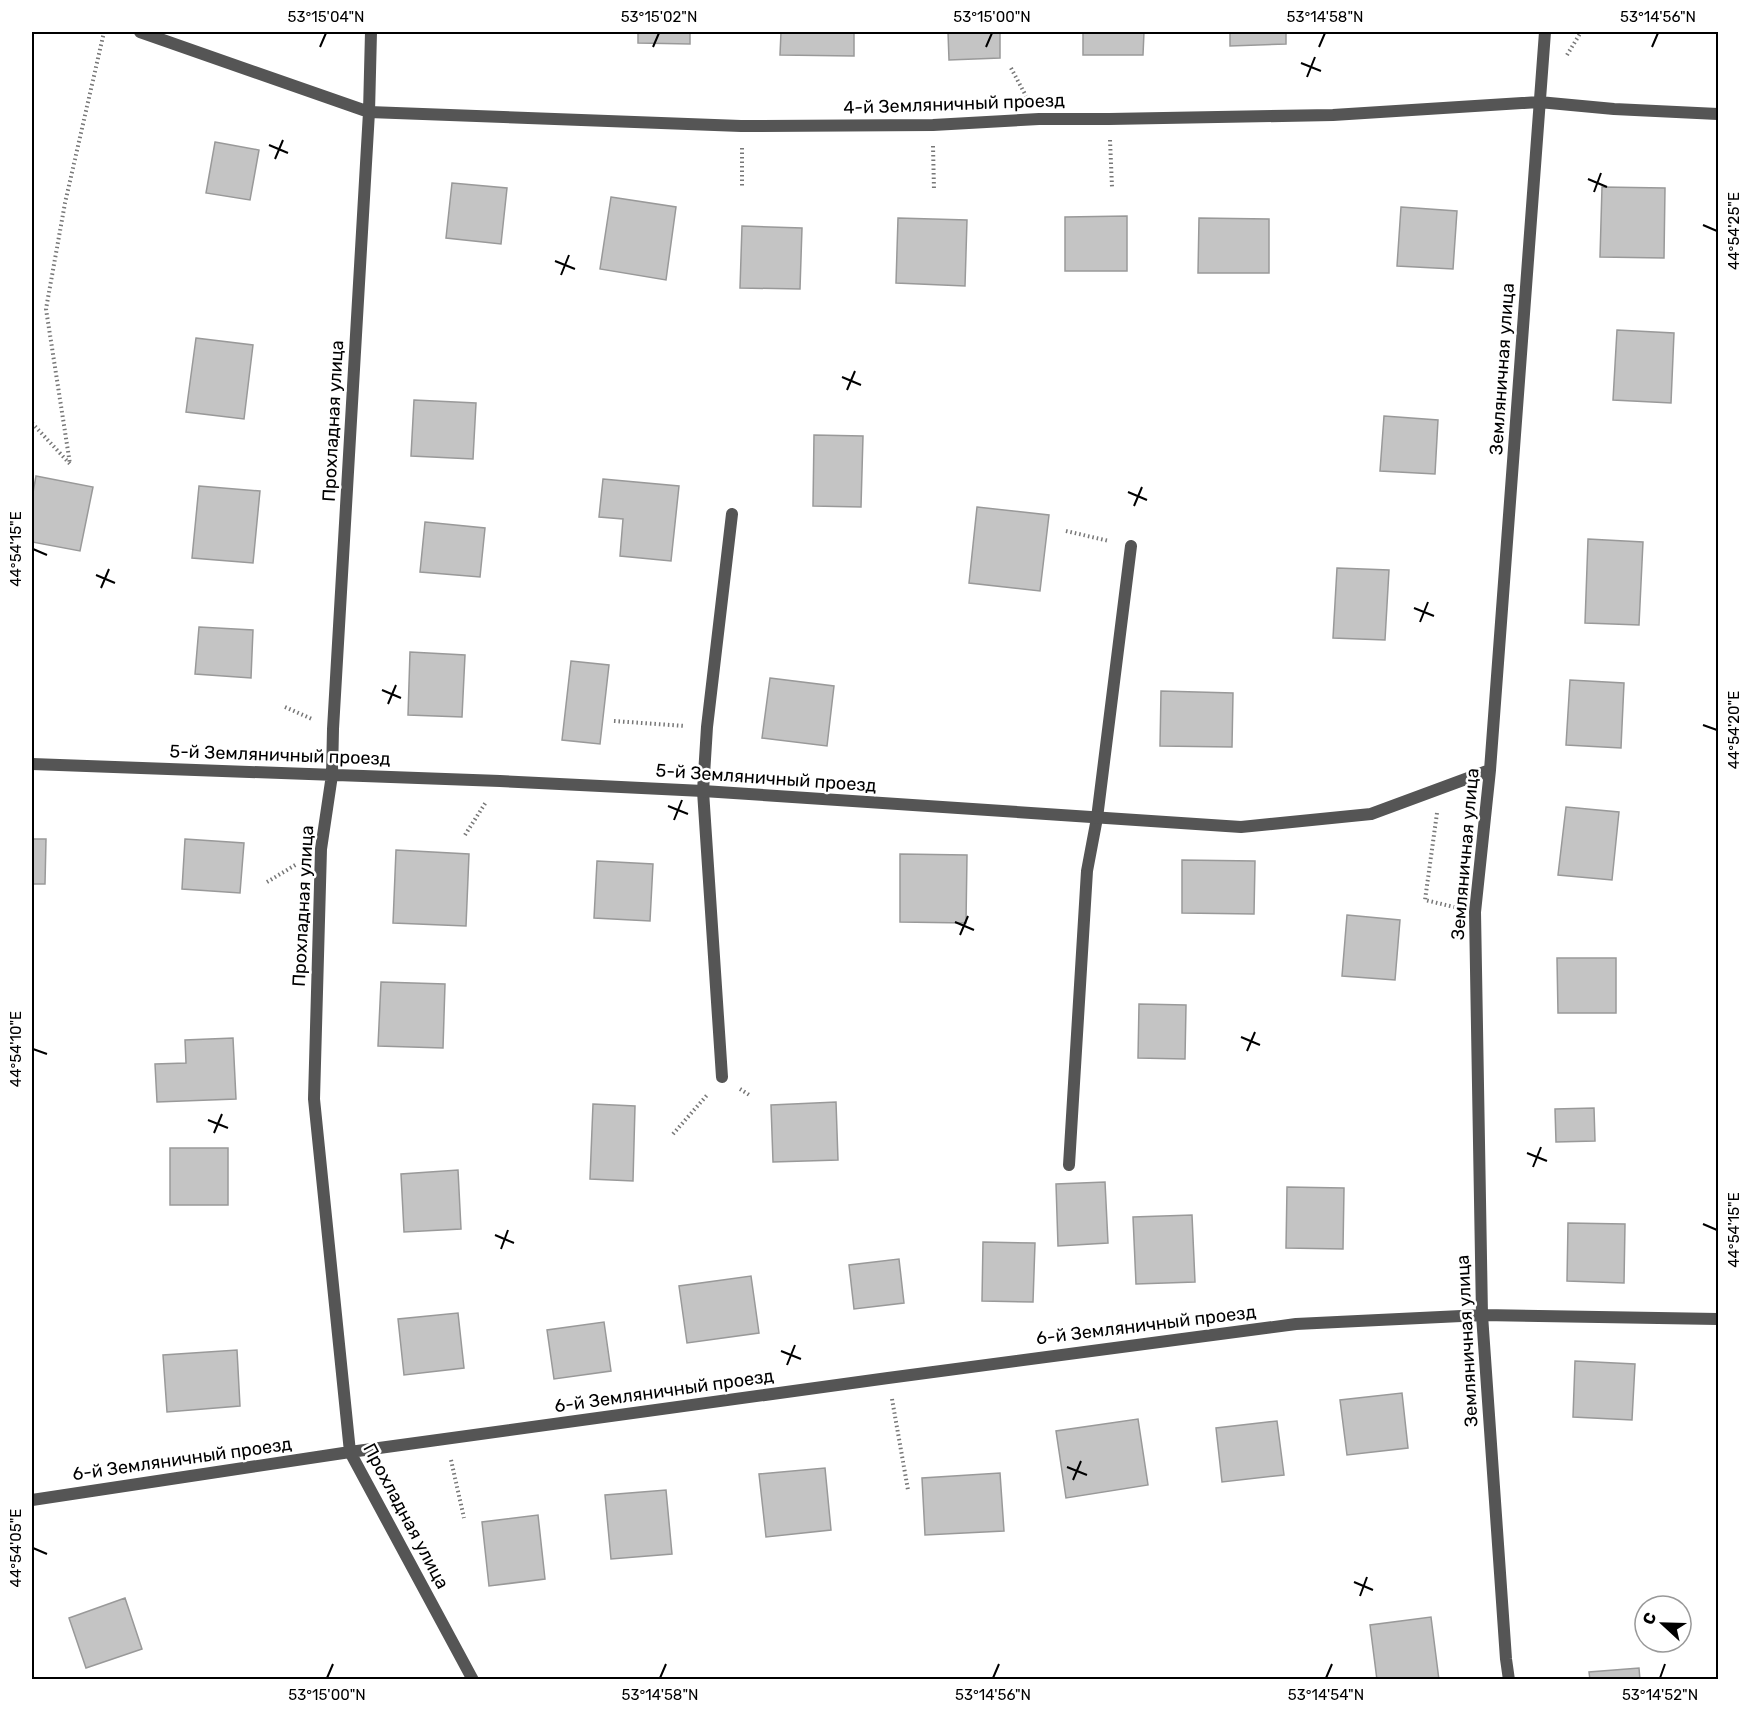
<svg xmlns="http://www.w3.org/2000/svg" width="1750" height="1711" font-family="Rubik,sans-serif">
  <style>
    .building { fill: #c4c4c4; stroke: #999; stroke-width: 1.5 }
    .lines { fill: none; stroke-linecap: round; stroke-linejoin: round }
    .path { stroke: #777; stroke-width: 4; stroke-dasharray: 1.5 3; stroke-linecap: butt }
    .service { stroke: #555; stroke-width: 12 }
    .minor { stroke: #555; stroke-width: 12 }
    .ticks { fill: none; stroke: #000; stroke-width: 2 }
    .labels { text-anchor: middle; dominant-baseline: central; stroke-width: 5; stroke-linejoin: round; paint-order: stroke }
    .street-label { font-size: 18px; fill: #000; stroke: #fff }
    .neatline { fill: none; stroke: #000; stroke-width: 2 }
    .ticks-label { font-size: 15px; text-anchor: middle; fill: #000 }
  </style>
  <rect width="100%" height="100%" fill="#fff"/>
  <path class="building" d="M 638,32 L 690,32 L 690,44 L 638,43 Z
    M 781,32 L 854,32 L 854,56 L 780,55 Z
    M 948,32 L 1000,32 L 1000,58 L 949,60 Z
    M 1083,32 L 1144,32 L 1143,55 L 1083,55 Z
    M 1230,32 L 1286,32 L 1286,44 L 1230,46 Z
    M 215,142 L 259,150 L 250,200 L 206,193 Z
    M 452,183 L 507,188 L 501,244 L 446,238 Z
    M 1602,187 L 1665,188 L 1664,258 L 1600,257 Z
    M 611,197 L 676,207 L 666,280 L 600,269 Z
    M 1401,207 L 1457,211 L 1453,269 L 1397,266 Z
    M 1127,216 L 1127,271 L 1065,271 L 1065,217 Z
    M 898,218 L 967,220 L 965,286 L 896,283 Z
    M 1199,218 L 1269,219 L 1269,273 L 1198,273 Z
    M 742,226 L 802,228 L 800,289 L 740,288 Z
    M 1617,330 L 1674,333 L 1671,403 L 1613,400 Z
    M 196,338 L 253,345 L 244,419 L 186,412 Z
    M 414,400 L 476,403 L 473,459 L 411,456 Z
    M 1384,416 L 1438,420 L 1435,474 L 1380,471 Z
    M 814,435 L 863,436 L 861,507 L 813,506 Z
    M 36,476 L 93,487 L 80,551 L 32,542 L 32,498 Z
    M 603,479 L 679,486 L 671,561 L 620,556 L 623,519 L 599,517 Z
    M 199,486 L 260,491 L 253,563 L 192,558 Z
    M 977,507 L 1049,515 L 1040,591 L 969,583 Z
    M 425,522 L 485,528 L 480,577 L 420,572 Z
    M 1588,539 L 1643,542 L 1639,625 L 1585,623 Z
    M 1337,568 L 1389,570 L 1385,640 L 1333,638 Z
    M 199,627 L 253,630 L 251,678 L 195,674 Z
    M 410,652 L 465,655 L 462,717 L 408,715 Z
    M 571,661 L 609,665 L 600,744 L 562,740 Z
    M 770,678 L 834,686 L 827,746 L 762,738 Z
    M 1570,680 L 1624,683 L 1621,748 L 1566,745 Z
    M 1161,691 L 1233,693 L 1232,747 L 1160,746 Z
    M 1566,807 L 1619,812 L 1612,880 L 1558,875 Z
    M 32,839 L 46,839 L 45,884 L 32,884 Z
    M 185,839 L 244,843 L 240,893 L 182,889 Z
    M 396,850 L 469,854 L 466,926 L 393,923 Z
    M 900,854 L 967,855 L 966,923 L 900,922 Z
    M 1182,860 L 1255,861 L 1254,914 L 1182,913 Z
    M 597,861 L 653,864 L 650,921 L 594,918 Z
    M 1347,915 L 1400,920 L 1395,980 L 1342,976 Z
    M 1557,958 L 1616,958 L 1616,1013 L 1558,1013 Z
    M 381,982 L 445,984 L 443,1048 L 378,1046 Z
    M 1139,1004 L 1186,1005 L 1185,1059 L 1138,1058 Z
    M 233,1038 L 236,1099 L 157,1102 L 155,1064 L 186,1063 L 185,1040 Z
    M 836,1102 L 838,1160 L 773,1162 L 771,1105 Z
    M 593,1104 L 635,1106 L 633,1181 L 590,1179 Z
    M 1594,1108 L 1595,1141 L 1556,1142 L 1555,1109 Z
    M 170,1148 L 228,1148 L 228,1205 L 170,1205 Z
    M 458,1170 L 461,1229 L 404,1232 L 401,1174 Z
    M 1105,1182 L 1108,1243 L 1058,1246 L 1056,1184 Z
    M 1287,1187 L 1344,1188 L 1343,1249 L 1286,1248 Z
    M 1192,1215 L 1195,1282 L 1136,1284 L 1133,1217 Z
    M 1568,1223 L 1625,1224 L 1624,1283 L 1567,1281 Z
    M 983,1242 L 1035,1243 L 1033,1302 L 982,1301 Z
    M 899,1259 L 904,1303 L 854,1309 L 849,1265 Z
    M 751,1276 L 759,1333 L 687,1343 L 679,1286 Z
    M 458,1313 L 464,1368 L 404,1375 L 398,1319 Z
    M 604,1322 L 611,1371 L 554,1379 L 547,1330 Z
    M 237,1350 L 240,1406 L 167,1412 L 163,1355 Z
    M 1575,1361 L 1635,1364 L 1632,1420 L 1573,1417 Z
    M 1402,1393 L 1408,1448 L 1347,1455 L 1340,1400 Z
    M 1138,1419 L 1148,1485 L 1066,1498 L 1056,1431 Z
    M 1277,1421 L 1284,1475 L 1222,1482 L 1216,1428 Z
    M 825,1468 L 831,1530 L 766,1537 L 759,1474 Z
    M 1000,1473 L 1004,1531 L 925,1535 L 922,1478 Z
    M 666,1490 L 672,1554 L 611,1559 L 605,1495 Z
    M 538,1515 L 545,1579 L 489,1586 L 482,1522 Z
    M 125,1598 L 142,1649 L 86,1668 L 69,1618 Z
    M 1431,1617 L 1439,1680 L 1377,1680 L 1370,1625 Z
    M 1639,1668 L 1640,1680 L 1590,1680 L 1589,1672 Z"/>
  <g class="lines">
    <path class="path" d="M 1567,55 L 1581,32
      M 1011,68 L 1026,96
      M 1110,140 L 1112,187
      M 933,146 L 934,190
      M 742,148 L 742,187
      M 32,423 L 70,464 L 46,309 L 65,203 L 104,32
      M 1066,531 L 1109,541
      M 285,707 L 312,719
      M 614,721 L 685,726
      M 1437,813 L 1425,900 L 1454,907
      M 465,835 L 486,802
      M 267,882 L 297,864
      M 740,1089 L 751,1096
      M 673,1134 L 708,1094
      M 892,1399 L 908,1490
      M 451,1460 L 464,1518"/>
    <path class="service" d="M 722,1077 L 703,791 L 707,727 L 732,514
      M 1069,1165 L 1087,871 L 1097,818 L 1131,546"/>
    <path class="minor" d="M 140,32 L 369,112 L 741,126 L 933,125 L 1039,119 L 1109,119 L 1333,115 L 1539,102 L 1614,109 L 1718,114
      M 371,32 L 369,112 L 333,729 L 332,775 L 321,849 L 314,1099 L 350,1452 L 473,1680
      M 32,764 L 500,781 L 703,791 L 1241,827 L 1371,814 L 1490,770
      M 32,1500 L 350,1452 L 888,1378 L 1296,1324 L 1482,1315 L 1718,1319
      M 1509,1680 L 1506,1659 L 1482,1315 L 1475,912 L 1490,770 L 1545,32"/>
  </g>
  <path class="ticks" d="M 320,47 L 326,33M 653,47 L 659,33M 986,47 L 992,33M 1319,47 L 1325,33M 1652,47 L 1658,33M 1301,63 L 1321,71M 1307,77 L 1315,57M 269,145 L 288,153M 275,159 L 283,140M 1588,179 L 1607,187M 1594,192 L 1601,173M 1703,225 L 1717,231M 555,261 L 575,269M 561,275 L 569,255M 842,377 L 861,385M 847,390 L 855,371M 1128,492 L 1147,500M 1134,506 L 1142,487M 33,549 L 47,555M 96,575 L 115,583M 101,588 L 109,569M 1414,608 L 1434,616M 1420,622 L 1428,602M 382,690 L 401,698M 388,704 L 396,685M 1703,725 L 1717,730M 668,806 L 688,814M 674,820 L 682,800M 955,922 L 974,930M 960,935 L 968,916M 1241,1037 L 1260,1045M 33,1049 L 47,1054M 1247,1051 L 1255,1032M 208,1120 L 228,1128M 214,1133 L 222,1114M 1527,1153 L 1547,1161M 1533,1167 L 1541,1147M 1703,1224 L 1717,1230M 495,1235 L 514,1243M 501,1249 L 508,1230M 781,1351 L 801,1359M 787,1365 L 795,1345M 1067,1467 L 1087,1475M 1073,1480 L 1081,1461M 33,1548 L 47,1554M 1354,1582 L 1373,1590M 1360,1596 L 1367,1577M 327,1678 L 333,1664M 660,1678 L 666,1664M 993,1678 L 999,1664M 1326,1678 L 1332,1664M 1660,1678 L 1665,1664"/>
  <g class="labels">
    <g class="street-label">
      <text transform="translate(954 104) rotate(-2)">4-й Земляничный проезд</text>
      <text transform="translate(1502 369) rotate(-86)">Земляничная улица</text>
      <text transform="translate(333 421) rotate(-87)">Прохладная улица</text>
      <text transform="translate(280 755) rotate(2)">5-й Земляничный проезд</text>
      <text transform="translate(766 778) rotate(4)">5-й Земляничный проезд</text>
      <text transform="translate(1465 854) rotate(-85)">Земляничная улица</text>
      <text transform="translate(303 906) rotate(-87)">Прохладная улица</text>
      <text transform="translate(1146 1325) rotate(-7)">6-й Земляничный проезд</text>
      <text transform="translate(1467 1341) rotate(-93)">Земляничная улица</text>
      <text transform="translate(664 1391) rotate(-8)">6-й Земляничный проезд</text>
      <text transform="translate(182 1459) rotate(-8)">6-й Земляничный проезд</text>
      <text transform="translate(406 1516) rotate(62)">Прохладная улица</text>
    </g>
  </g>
  <rect width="1750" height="1711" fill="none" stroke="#ffffff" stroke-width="66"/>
  <g transform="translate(1663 1624) rotate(292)"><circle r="28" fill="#ffffff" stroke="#999999" stroke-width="1.5"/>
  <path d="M0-4.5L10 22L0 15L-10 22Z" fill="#000000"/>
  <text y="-9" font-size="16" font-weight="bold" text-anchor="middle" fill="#000000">С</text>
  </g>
  <rect x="33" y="33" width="1684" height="1645" class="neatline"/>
  <g class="ticks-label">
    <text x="326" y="22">53°15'04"N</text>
    <text x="659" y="22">53°15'02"N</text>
    <text x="992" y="22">53°15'00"N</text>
    <text x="1325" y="22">53°14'58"N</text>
    <text x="1658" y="22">53°14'56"N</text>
    <text transform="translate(1734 231) rotate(-90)" y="5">44°54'25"E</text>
    <text transform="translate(16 549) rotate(-90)" y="5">44°54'15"E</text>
    <text transform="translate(1734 730) rotate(-90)" y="5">44°54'20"E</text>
    <text transform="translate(16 1049) rotate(-90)" y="5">44°54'10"E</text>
    <text transform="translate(1734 1230) rotate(-90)" y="5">44°54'15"E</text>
    <text transform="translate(16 1548) rotate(-90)" y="5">44°54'05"E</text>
    <text x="327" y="1700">53°15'00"N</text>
    <text x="660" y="1700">53°14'58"N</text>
    <text x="993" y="1700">53°14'56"N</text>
    <text x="1326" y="1700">53°14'54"N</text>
    <text x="1660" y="1700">53°14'52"N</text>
  </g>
</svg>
